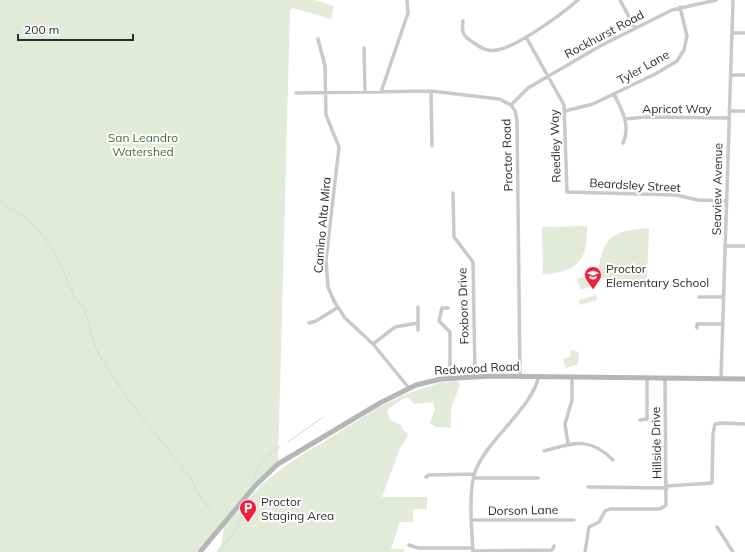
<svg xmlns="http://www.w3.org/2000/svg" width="745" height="552" font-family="Mulish,sans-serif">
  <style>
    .green { fill: #e3ebd8 }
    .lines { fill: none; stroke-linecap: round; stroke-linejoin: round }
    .stream { stroke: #c2deed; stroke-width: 1 }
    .minor { stroke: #c9c9c9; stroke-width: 3.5 }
    .secondary { stroke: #b6b6b6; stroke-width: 5 }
    .labels { text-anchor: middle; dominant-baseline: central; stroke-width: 4; stroke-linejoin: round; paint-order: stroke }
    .street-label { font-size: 12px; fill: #2c2c2c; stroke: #fff }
    .park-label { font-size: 12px; fill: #516a37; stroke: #fff }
    .poi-label { font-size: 12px; fill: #2c2c2c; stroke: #fff; text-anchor: start }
  </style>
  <rect width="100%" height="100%" fill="#fff"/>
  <path class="green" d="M 0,0 L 314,0 L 334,6 L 331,19 L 293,8 L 290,10 L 278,464 L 255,486 L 200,552 L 0,552 Z
    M 587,226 C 588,259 578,273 543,274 L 542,227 Z
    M 649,228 L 647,281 L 597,278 C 602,240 609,230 649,228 Z
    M 589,275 L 593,286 L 581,290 L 577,279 Z
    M 596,295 L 597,300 L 580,305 L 579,300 Z
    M 570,350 L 579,352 L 578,364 L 566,368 L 563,359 L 571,356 Z
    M 458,381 L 460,386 L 451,408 L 451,428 L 436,427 L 430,423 L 435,409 L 433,402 L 414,404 L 409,398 L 404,398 L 387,410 L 390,420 L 401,425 L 403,430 L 408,434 L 406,440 L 400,448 L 382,497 L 427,497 L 427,509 L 413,509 L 413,522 L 400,522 L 391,549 L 404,549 L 404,552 L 216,552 L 221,545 L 224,527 L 262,484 L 289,463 L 378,408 L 406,394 L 442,382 Z"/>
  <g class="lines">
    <path class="stream" d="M 0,201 L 28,220 L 41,233 L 57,257 L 74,296 L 84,308 L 96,349 L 107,367 L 124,394 L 191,478 L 196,490 L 211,512
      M 288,442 L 323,417
      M 254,481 C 255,465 268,455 280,447
      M 219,552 C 232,535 243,519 253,500"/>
    <path class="minor" d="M 620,0 L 635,28
      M 463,21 C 461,33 464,37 474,43 C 481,48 488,52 497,50 C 517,47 562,14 578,0
      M 732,33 L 745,33
      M 526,37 L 564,105 L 567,192 L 676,195 L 698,200 L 727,201
      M 318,39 L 325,66 L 326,115 L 339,147 L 326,260 L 328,287 L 334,301 L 345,318 L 373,344 L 408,387
      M 364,48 L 365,92
      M 731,75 L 745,75
      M 431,91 L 432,146
      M 381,92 L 408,13 L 407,0
      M 296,93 L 431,91 L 499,99 L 511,105 L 515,111 L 517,120 L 520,376
      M 614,94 C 622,110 631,126 623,143
      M 511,105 L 528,88 L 602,45 L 672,10 L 716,0
      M 565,111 L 593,104 L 657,73 L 677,61 L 684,50 L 687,36 L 680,7
      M 729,111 L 745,111
      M 625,119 L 646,117 L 729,118
      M 453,193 L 454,237 L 473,262 L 475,376
      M 726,246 L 745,246
      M 699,297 L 724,297
      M 448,308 L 442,308 L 439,321 L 450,332 L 450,378
      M 309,323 L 316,321 L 337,308
      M 418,323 L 418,330
      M 697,328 L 697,324 L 723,324
      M 373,344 L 395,327 L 418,323 L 418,307
      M 721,379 L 733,0
      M 640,420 L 647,419 L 647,377
      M 568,444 L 565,424 L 572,400 L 572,376
      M 544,451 C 573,443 589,436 613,460
      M 426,477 L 429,475 L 474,474
      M 473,478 L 538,478
      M 667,486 L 712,483 L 713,434 L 715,424 L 722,423 L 745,424
      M 588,487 L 667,488
      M 472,520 L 574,520
      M 717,527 L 733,552
      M 409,545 L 418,548 L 473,548
      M 473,551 L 552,550 L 554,546
      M 473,552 C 472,531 468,492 475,472 C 487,439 531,410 539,376
      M 585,552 L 589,527 L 599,522 L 605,511 L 610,509 L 660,509 L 666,505 L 665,378"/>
    <path class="secondary" d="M 200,552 L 255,486 L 278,464 L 380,403 L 416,385 L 441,379 L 491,376 L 745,379"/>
  </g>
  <defs>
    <symbol id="school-pin" viewBox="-11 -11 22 30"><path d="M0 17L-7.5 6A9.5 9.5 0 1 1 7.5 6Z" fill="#f11f39" stroke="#fff"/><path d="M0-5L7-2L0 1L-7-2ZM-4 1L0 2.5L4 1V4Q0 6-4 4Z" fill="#fff"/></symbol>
    <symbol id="parking-pin" viewBox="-11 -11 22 30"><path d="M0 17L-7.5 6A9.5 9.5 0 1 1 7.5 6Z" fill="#f11f39" stroke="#fff"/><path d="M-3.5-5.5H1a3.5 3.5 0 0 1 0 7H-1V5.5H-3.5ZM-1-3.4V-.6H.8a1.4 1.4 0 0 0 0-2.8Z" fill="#fff"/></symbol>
  </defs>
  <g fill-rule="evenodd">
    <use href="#school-pin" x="583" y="265" width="20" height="27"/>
    <use href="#parking-pin" x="238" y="498" width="20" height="27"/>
  </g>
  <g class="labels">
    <g class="street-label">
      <text transform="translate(604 34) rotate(-28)">Rockhurst Road</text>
      <text transform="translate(643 67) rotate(-29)">Tyler Lane</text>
      <text x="677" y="108">Apricot Way</text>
      <text transform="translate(555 146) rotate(-92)">Reedley Way</text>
      <text transform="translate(507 155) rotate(-92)">Proctor Road</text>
      <text transform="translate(635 185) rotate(3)">Beardsley Street</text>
      <text transform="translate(717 189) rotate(-89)">Seaview Avenue</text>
      <text transform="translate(322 225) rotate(-85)">Camino Alta Mira</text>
      <text transform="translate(463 306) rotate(-92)">Foxboro Drive</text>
      <text transform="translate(477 368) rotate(-3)">Redwood Road</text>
      <text transform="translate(656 443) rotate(-91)">Hillside Drive</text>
      <text transform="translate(523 510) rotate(-1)">Dorson Lane</text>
    </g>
    <g class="park-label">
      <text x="143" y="137">San Leandro<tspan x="143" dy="14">Watershed</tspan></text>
    </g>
    <g class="poi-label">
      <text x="606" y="268">Proctor<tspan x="606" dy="14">Elementary School</tspan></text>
      <text x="261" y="501">Proctor<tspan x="261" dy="14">Staging Area</tspan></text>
    </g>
  </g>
  <path d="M18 34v6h115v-6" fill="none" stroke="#2c2c2c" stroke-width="2"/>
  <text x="24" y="34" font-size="12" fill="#2c2c2c" stroke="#ffffff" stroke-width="3" paint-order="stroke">200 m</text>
</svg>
